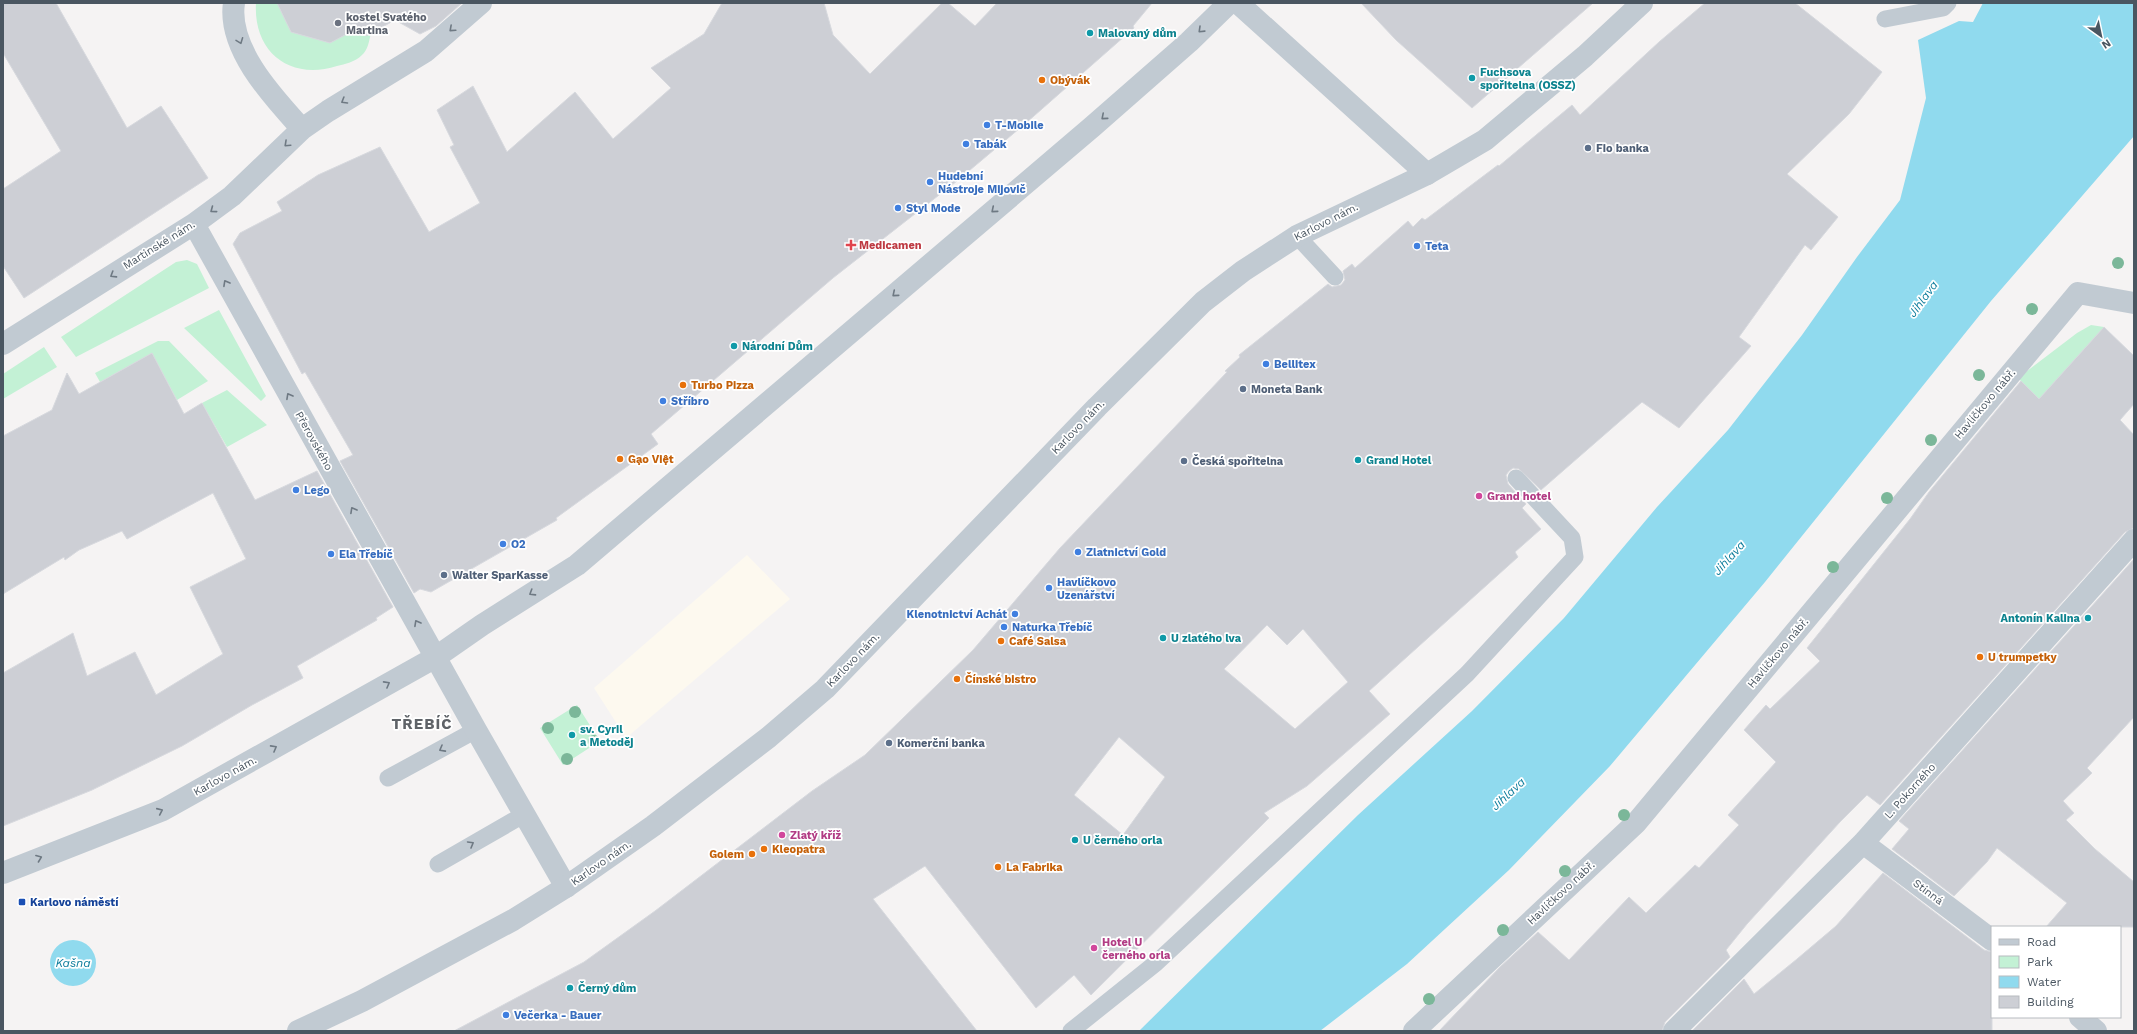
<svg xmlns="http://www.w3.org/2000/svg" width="2137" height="1034" font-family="'Work Sans',sans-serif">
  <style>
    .commercial { fill: #fdf9ef }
    .green { fill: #c3f1d5 }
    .water { fill: #90daee }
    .building { fill: #cdcfd5; stroke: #d7d9de; fill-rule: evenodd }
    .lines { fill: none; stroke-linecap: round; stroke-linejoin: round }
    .service { stroke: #c1cad2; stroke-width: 17 }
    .minor { stroke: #c1cad2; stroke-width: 22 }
    .tertiary { stroke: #c1cad2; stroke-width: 22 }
    .tree { fill: #7bb799 }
    .oneway { stroke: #6e7983 }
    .worship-dot { fill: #6b7280; stroke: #fff; stroke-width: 1.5 }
    .culture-dot { fill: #0f9aa8; stroke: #fff; stroke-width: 1.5 }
    .food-dot { fill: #e8710a; stroke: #fff; stroke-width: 1.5 }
    .shop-dot { fill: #3f7fe0; stroke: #fff; stroke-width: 1.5 }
    .service-dot { fill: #5c6f8a; stroke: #fff; stroke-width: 1.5 }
    .health-dot { fill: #e0444e; stroke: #fff; stroke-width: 1.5 }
    .hotel-dot { fill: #d1479c; stroke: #fff; stroke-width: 1.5 }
    .transit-dot { fill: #1a4fb4; stroke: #fff; stroke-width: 1.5 }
    .labels { text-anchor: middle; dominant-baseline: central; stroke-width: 3.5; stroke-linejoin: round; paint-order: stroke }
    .worship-label { font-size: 11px; font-weight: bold; fill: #5b616d; stroke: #fff; text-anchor: start }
    .culture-label { font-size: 11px; font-weight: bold; fill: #0d838f; stroke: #fff; text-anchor: start }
    .food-label { font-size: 11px; font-weight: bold; fill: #c56008; stroke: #fff; text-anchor: start }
    .shop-label { font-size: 11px; font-weight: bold; fill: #366cbe; stroke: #fff; text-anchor: start }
    .service-label { font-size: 11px; font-weight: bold; fill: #4e5e75; stroke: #fff; text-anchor: start }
    .street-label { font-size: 11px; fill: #4a5661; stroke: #fff }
    .health-label { font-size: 11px; font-weight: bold; fill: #be3a42; stroke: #fff; text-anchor: start }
    .hotel-label { font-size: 11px; font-weight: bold; fill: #b23c85; stroke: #fff; text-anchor: start }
    .transit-label { font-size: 11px; font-weight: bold; fill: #164399; stroke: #fff; text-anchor: start }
    .water-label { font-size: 12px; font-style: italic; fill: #0c7c9b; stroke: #fff }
    .district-label { font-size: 15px; font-weight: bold; letter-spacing: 1px; fill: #5f6368; stroke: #fff }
  </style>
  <rect width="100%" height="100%" fill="#f5f3f3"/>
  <path class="commercial" d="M 747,555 L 790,599 L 626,738 L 594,688 Z"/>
  <path class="green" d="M 256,3 L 277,3 L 291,32 L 330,43 L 359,27 L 364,36 L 371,33 C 369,41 368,50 362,55 C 355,62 345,64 337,66 C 290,81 253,52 256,3 Z
    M 187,260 L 197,264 L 209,288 L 76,357 L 61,337 L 176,262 Z
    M 219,310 L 266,396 L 261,401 L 184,328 Z
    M 2091,325 L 2104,327 L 2039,399 L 2018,378 L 2077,333 Z
    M 158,341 L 169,341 L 208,381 L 177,400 L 152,353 L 100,382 L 95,373 Z
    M 44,347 L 57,367 L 3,399 L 3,374 Z
    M 227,390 L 267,425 L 227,447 L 202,403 Z
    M 577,705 L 600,741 L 563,765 L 540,728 Z"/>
  <path class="water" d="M 1983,3 L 2134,3 L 2134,136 L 1991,301 L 1765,582 L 1610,766 L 1509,870 L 1407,964 L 1320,1031 L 1139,1031 L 1358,815 L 1472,711 L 1564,618 L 1657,507 L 1728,430 L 1802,335 L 1857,257 L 1900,200 L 1926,98 L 1918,40 L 1959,21 L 1973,22 Z
    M50 963a23 23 0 1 1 46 0a23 23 0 1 1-46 0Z"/>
  <path class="building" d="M 3,3 L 56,3 L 127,128 L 161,106 L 208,178 L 24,298 L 3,266 L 3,189 L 61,151 L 3,53 Z
    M 277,3 L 462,3 L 436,26 L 420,34 L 395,20 L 366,36 L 360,27 L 330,43 L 291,32 Z
    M 722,3 L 824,3 L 833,35 L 870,74 L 942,3 L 948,3 L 975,26 L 997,3 L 1152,3 L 1133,26 L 1134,28 L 1026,123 L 957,181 L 833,278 L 651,434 L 658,444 L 556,518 L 557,520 L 431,592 L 420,589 L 414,593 L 340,461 L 353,455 L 305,372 L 302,374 L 233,244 L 240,233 L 282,211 L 277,202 L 318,175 L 380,147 L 429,232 L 480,203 L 450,147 L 454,145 L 437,110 L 473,86 L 507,152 L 575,92 L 613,139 L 671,88 L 651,68 L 704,34 Z
    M 1361,3 L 1593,3 L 1472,108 L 1396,40 Z
    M 1705,3 L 1795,3 L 1882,72 L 1849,114 L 1787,174 L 1838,217 L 1811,250 L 1805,245 L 1739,337 L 1751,346 L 1679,428 L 1642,402 L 1541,490 L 1519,469 L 1513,468 L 1509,471 L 1506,475 L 1508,484 L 1526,504 L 1522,508 L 1541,529 L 1515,552 L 1518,557 L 1369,691 L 1390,714 L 1307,786 L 1264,813 L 1269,818 L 1091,995 L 1074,975 L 1036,1008 L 925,866 L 873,899 L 977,1031 L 454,1031 L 584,962 L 655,911 L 812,791 L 865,755 L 973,650 L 1060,548 L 1227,372 L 1225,371 L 1240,357 L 1239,355 L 1328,284 L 1332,287 L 1341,285 L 1345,280 L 1343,271 L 1352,264 L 1355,268 L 1408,221 L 1413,227 L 1422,218 L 1425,220 L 1498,165 L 1499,166 L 1572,105 L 1580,115 L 1659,42 ZM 1267,625 L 1287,645 L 1303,629 L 1348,682 L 1295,729 L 1224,669 ZM 1119,737 L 1165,777 L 1123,835 L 1074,795 Z
    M 2104,327 L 2134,356 L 2134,404 L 2120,420 L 2134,435 L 2134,528 L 2125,532 L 1880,805 L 1867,795 L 1840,822 L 1747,924 L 1726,950 L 1730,957 L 1665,1022 L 1662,1031 L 1439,1031 L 1500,967 L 1538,932 L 1569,960 L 1629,897 L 1646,913 L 1695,865 L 1699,868 L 1739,825 L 1728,815 L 1776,762 L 1744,730 L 1766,705 L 1770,709 L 1820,661 L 1807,648 L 1910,519 L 1929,492 L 2021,381 L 2039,399 Z
    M 152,353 L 184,414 L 202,403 L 255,500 L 317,471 L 393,607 L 376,618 L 377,620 L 297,666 L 303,678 L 252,705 L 182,746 L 92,790 L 3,826 L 3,673 L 73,633 L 87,676 L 135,652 L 156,695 L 223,654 L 190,587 L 246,559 L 213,493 L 127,539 L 122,531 L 79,550 L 65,560 L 64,557 L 3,594 L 3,436 L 52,410 L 67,373 L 79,394 Z
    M 2134,559 L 2134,717 L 2087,768 L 2092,773 L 2063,801 L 2074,813 L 2066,820 L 2095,849 L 2134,882 L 2134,927 L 2046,927 L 2067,903 L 1997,848 L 1987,862 L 1954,896 L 1892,849 L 1909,829 L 1899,821 Z
    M 1883,873 L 1984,950 L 1992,952 L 1992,1031 L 1692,1031 L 1744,979 L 1754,994 L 1797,959 L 1836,926 Z"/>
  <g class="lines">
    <path class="service" d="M 1885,19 L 1943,8 L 1948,3
      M 1297,236 L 1335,277
      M 388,778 L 476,730
      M 438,864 L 525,814
      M 1071,1031 L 1156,963 L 1467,674 L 1575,557 L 1572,538 L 1516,478"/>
    <path class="minor" d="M 1238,3 L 1427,174
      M 302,129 L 328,111 L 426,51 L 481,3
      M 194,224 L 476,730 L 566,887
      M 3,344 L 194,224 L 232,196 L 302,129 C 274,98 227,49 234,3
      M 1863,843 L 1992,940
      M 3,873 L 163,810 L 436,657 L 482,625 L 577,565 L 1092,127 L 1189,42 L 1229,3
      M 2080,1017 L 2096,1031
      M 1414,1031 L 1636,823 L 2078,293 L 2134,303
      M 1674,1031 L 1863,843 L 2134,540"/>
    <path class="tertiary" d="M 298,1031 L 362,1001 L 513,920 L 566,887 L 653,826 L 769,737 L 825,689 L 1097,407 L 1203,302 L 1243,271 L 1297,236 L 1427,174 L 1485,140 L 1585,56 L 1642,3"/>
  </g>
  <g class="tree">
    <circle cx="2118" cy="263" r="6"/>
    <circle cx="2032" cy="309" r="6"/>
    <circle cx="1979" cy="375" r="6"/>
    <circle cx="1931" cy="440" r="6"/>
    <circle cx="1887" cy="498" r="6"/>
    <circle cx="1833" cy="567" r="6"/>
    <circle cx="575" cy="712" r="6"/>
    <circle cx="548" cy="728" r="6"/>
    <circle cx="594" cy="741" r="6"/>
    <circle cx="567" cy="759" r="6"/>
    <circle cx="1624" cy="815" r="6"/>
    <circle cx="1565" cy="871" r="6"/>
    <circle cx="1503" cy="930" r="6"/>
    <circle cx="1429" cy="999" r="6"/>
  </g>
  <defs><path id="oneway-chevron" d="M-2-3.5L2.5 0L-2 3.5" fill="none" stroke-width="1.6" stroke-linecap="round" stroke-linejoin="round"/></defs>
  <g class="oneway">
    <use href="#oneway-chevron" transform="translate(452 29) rotate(138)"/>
    <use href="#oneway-chevron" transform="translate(1201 30) rotate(136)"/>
    <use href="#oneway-chevron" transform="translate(240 41) rotate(69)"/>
    <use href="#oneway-chevron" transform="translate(344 101) rotate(149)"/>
    <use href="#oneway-chevron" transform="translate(1104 117) rotate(139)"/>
    <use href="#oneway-chevron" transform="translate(287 144) rotate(137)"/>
    <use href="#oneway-chevron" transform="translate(213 210) rotate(143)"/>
    <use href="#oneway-chevron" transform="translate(994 210) rotate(140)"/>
    <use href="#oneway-chevron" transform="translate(113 275) rotate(148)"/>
    <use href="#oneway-chevron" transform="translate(226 283) rotate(-119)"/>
    <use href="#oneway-chevron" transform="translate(895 294) rotate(140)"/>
    <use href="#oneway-chevron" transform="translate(289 396) rotate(-119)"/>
    <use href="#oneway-chevron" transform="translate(353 510) rotate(-119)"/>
    <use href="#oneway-chevron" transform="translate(532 593) rotate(148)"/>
    <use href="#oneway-chevron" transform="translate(417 623) rotate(-119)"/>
    <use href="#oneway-chevron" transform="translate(387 684) rotate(-29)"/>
    <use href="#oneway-chevron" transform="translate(274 748) rotate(-29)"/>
    <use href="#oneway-chevron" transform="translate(442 749) rotate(151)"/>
    <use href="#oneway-chevron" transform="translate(160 811) rotate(-24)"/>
    <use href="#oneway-chevron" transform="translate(471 844) rotate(-30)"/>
    <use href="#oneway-chevron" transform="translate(39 858) rotate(-21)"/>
  </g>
  <circle class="worship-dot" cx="338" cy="23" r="4"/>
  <g class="culture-dot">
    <circle cx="1090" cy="33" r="4"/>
    <circle cx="1472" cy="78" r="4"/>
    <circle cx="734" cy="346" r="4"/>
    <circle cx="1358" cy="460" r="4"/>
    <circle cx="2088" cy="618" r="4"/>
    <circle cx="1163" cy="638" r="4"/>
    <circle cx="572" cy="735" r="4"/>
    <circle cx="1075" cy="840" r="4"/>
    <circle cx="570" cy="988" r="4"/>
  </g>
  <g class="food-dot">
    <circle cx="1042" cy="80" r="4"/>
    <circle cx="683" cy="385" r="4"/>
    <circle cx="620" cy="459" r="4"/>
    <circle cx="1001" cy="641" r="4"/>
    <circle cx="1980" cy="657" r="4"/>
    <circle cx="957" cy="679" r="4"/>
    <circle cx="764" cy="849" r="4"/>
    <circle cx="752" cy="854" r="4"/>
    <circle cx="998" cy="867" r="4"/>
  </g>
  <g class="shop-dot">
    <circle cx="987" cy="125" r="4"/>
    <circle cx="966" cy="144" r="4"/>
    <circle cx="930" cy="182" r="4"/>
    <circle cx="898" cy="208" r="4"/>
    <circle cx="1417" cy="246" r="4"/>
    <circle cx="1266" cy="364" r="4"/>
    <circle cx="663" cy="401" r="4"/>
    <circle cx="296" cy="490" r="4"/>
    <circle cx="503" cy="544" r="4"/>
    <circle cx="1078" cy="552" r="4"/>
    <circle cx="331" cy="554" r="4"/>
    <circle cx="1049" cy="588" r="4"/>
    <circle cx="1015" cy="614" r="4"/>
    <circle cx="1004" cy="627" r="4"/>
    <circle cx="506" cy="1015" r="4"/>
  </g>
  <g class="service-dot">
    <circle cx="1588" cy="148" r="4"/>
    <circle cx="1243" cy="389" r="4"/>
    <circle cx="1184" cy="461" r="4"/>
    <circle cx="444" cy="575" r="4"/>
    <circle cx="889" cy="743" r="4"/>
  </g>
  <path class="health-dot" d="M849 239h4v4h4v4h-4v4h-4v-4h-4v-4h4z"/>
  <g class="hotel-dot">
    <circle cx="1479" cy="496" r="4"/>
    <circle cx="782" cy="835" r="4"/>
    <circle cx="1094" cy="948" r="4"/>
  </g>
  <rect class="transit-dot" x="18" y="898" width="8" height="8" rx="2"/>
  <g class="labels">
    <g class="worship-label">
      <text x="346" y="17">kostel Svatého<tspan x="346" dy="13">Martina</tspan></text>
    </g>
    <g class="culture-label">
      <text x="1098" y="33">Malovaný dům</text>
      <text x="1480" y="72">Fuchsova<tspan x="1480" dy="13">spořitelna (OSSZ)</tspan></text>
      <text x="742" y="346">Národní Dům</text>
      <text x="1366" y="460">Grand Hotel</text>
      <text x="2080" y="618" text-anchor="end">Antonín Kalina</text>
      <text x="1171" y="638">U zlatého lva</text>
      <text x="580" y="729">sv. Cyril<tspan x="580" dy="13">a Metoděj</tspan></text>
      <text x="1083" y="840">U černého orla</text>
      <text x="578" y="988">Černý dům</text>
    </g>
    <g class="food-label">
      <text x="1050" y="80">Obývák</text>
      <text x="691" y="385">Turbo Pizza</text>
      <text x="628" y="459">Gạo Việt</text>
      <text x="1009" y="641">Café Salsa</text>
      <text x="1988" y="657">U trumpetky</text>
      <text x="965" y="679">Čínské bistro</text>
      <text x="772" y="849">Kleopatra</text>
      <text x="744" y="854" text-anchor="end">Golem</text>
      <text x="1006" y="867">La Fabrika</text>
    </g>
    <g class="shop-label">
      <text x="995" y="125">T-Mobile</text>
      <text x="974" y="144">Tabák</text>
      <text x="938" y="176">Hudební<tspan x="938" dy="13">Nástroje Mijovič</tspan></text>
      <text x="906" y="208">Styl Mode</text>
      <text x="1425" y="246">Teta</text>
      <text x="1274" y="364">Bellitex</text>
      <text x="671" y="401">Stříbro</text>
      <text x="304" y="490">Lego</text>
      <text x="511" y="544">O2</text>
      <text x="1086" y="552">Zlatnictví Gold</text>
      <text x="339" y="554">Ela Třebíč</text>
      <text x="1057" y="582">Havlíčkovo<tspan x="1057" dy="13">Uzenářství</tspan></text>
      <text x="1007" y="614" text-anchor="end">Klenotnictví Achát</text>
      <text x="1012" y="627">Naturka Třebíč</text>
      <text x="514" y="1015">Večerka - Bauer</text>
    </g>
    <g class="service-label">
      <text x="1596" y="148">Fio banka</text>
      <text x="1251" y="389">Moneta Bank</text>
      <text x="1192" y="461">Česká spořitelna</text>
      <text x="452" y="575">Walter SparKasse</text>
      <text x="897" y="743">Komerční banka</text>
    </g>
    <g class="street-label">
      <text transform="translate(1326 222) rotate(-27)">Karlovo nám.</text>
      <text transform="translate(159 245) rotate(-32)">Martinské nám.</text>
      <text transform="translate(1985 404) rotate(-50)">Havlíčkovo nábř.</text>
      <text transform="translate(1078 427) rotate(-46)">Karlovo nám.</text>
      <text transform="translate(314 441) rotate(61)">Přerovského</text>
      <text transform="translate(1778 653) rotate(-50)">Havlíčkovo nábř.</text>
      <text transform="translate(853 660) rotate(-46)">Karlovo nám.</text>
      <text transform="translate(225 776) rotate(-29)">Karlovo nám.</text>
      <text transform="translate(1910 791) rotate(-48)">L. Pokorného</text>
      <text transform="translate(601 863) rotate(-35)">Karlovo nám.</text>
      <text transform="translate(1928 892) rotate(37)">Stinná</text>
      <text transform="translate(1561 893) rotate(-43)">Havlíčkovo nábř.</text>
    </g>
    <g class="health-label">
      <text x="859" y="245">Medicamen</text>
    </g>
    <g class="hotel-label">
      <text x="1487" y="496">Grand hotel</text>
      <text x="790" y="835">Zlatý kříž</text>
      <text x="1102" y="942">Hotel U<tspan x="1102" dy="13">černého orla</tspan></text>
    </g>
    <g class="transit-label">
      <text x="30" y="902">Karlovo náměstí</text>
    </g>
    <g class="water-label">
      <text transform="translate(1923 299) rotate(-54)">Jihlava</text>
      <text transform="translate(1729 558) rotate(-48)">Jihlava</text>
      <text transform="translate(1508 794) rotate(-43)">Jihlava</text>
      <text x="73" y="963">Kašna</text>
    </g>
    <g class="district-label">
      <text x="422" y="724">TŘEBÍČ</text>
    </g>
  </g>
  <rect width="2137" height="1034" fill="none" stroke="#4a5661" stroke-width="8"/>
  <rect x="1991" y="926" width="130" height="92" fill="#ffffff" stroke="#b7bbc0"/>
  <rect x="1999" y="939" width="20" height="6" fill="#c1cad2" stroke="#b7bbc0"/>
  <text x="2027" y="946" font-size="12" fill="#4a5661">Road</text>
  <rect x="1999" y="956" width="20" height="12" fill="#c3f1d5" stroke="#b7bbc0"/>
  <text x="2027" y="966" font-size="12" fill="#4a5661">Park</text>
  <rect x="1999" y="976" width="20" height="12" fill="#90daee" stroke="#b7bbc0"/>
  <text x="2027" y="986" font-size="12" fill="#4a5661">Water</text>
  <rect x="1999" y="996" width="20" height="12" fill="#cdcfd5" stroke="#b7bbc0"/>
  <text x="2027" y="1006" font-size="12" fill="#4a5661">Building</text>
  <g transform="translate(2101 36) rotate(147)" stroke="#ffffff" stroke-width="3" paint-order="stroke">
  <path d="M0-3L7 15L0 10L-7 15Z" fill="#4a5661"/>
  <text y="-6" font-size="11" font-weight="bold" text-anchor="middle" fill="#4a5661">N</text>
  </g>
</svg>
